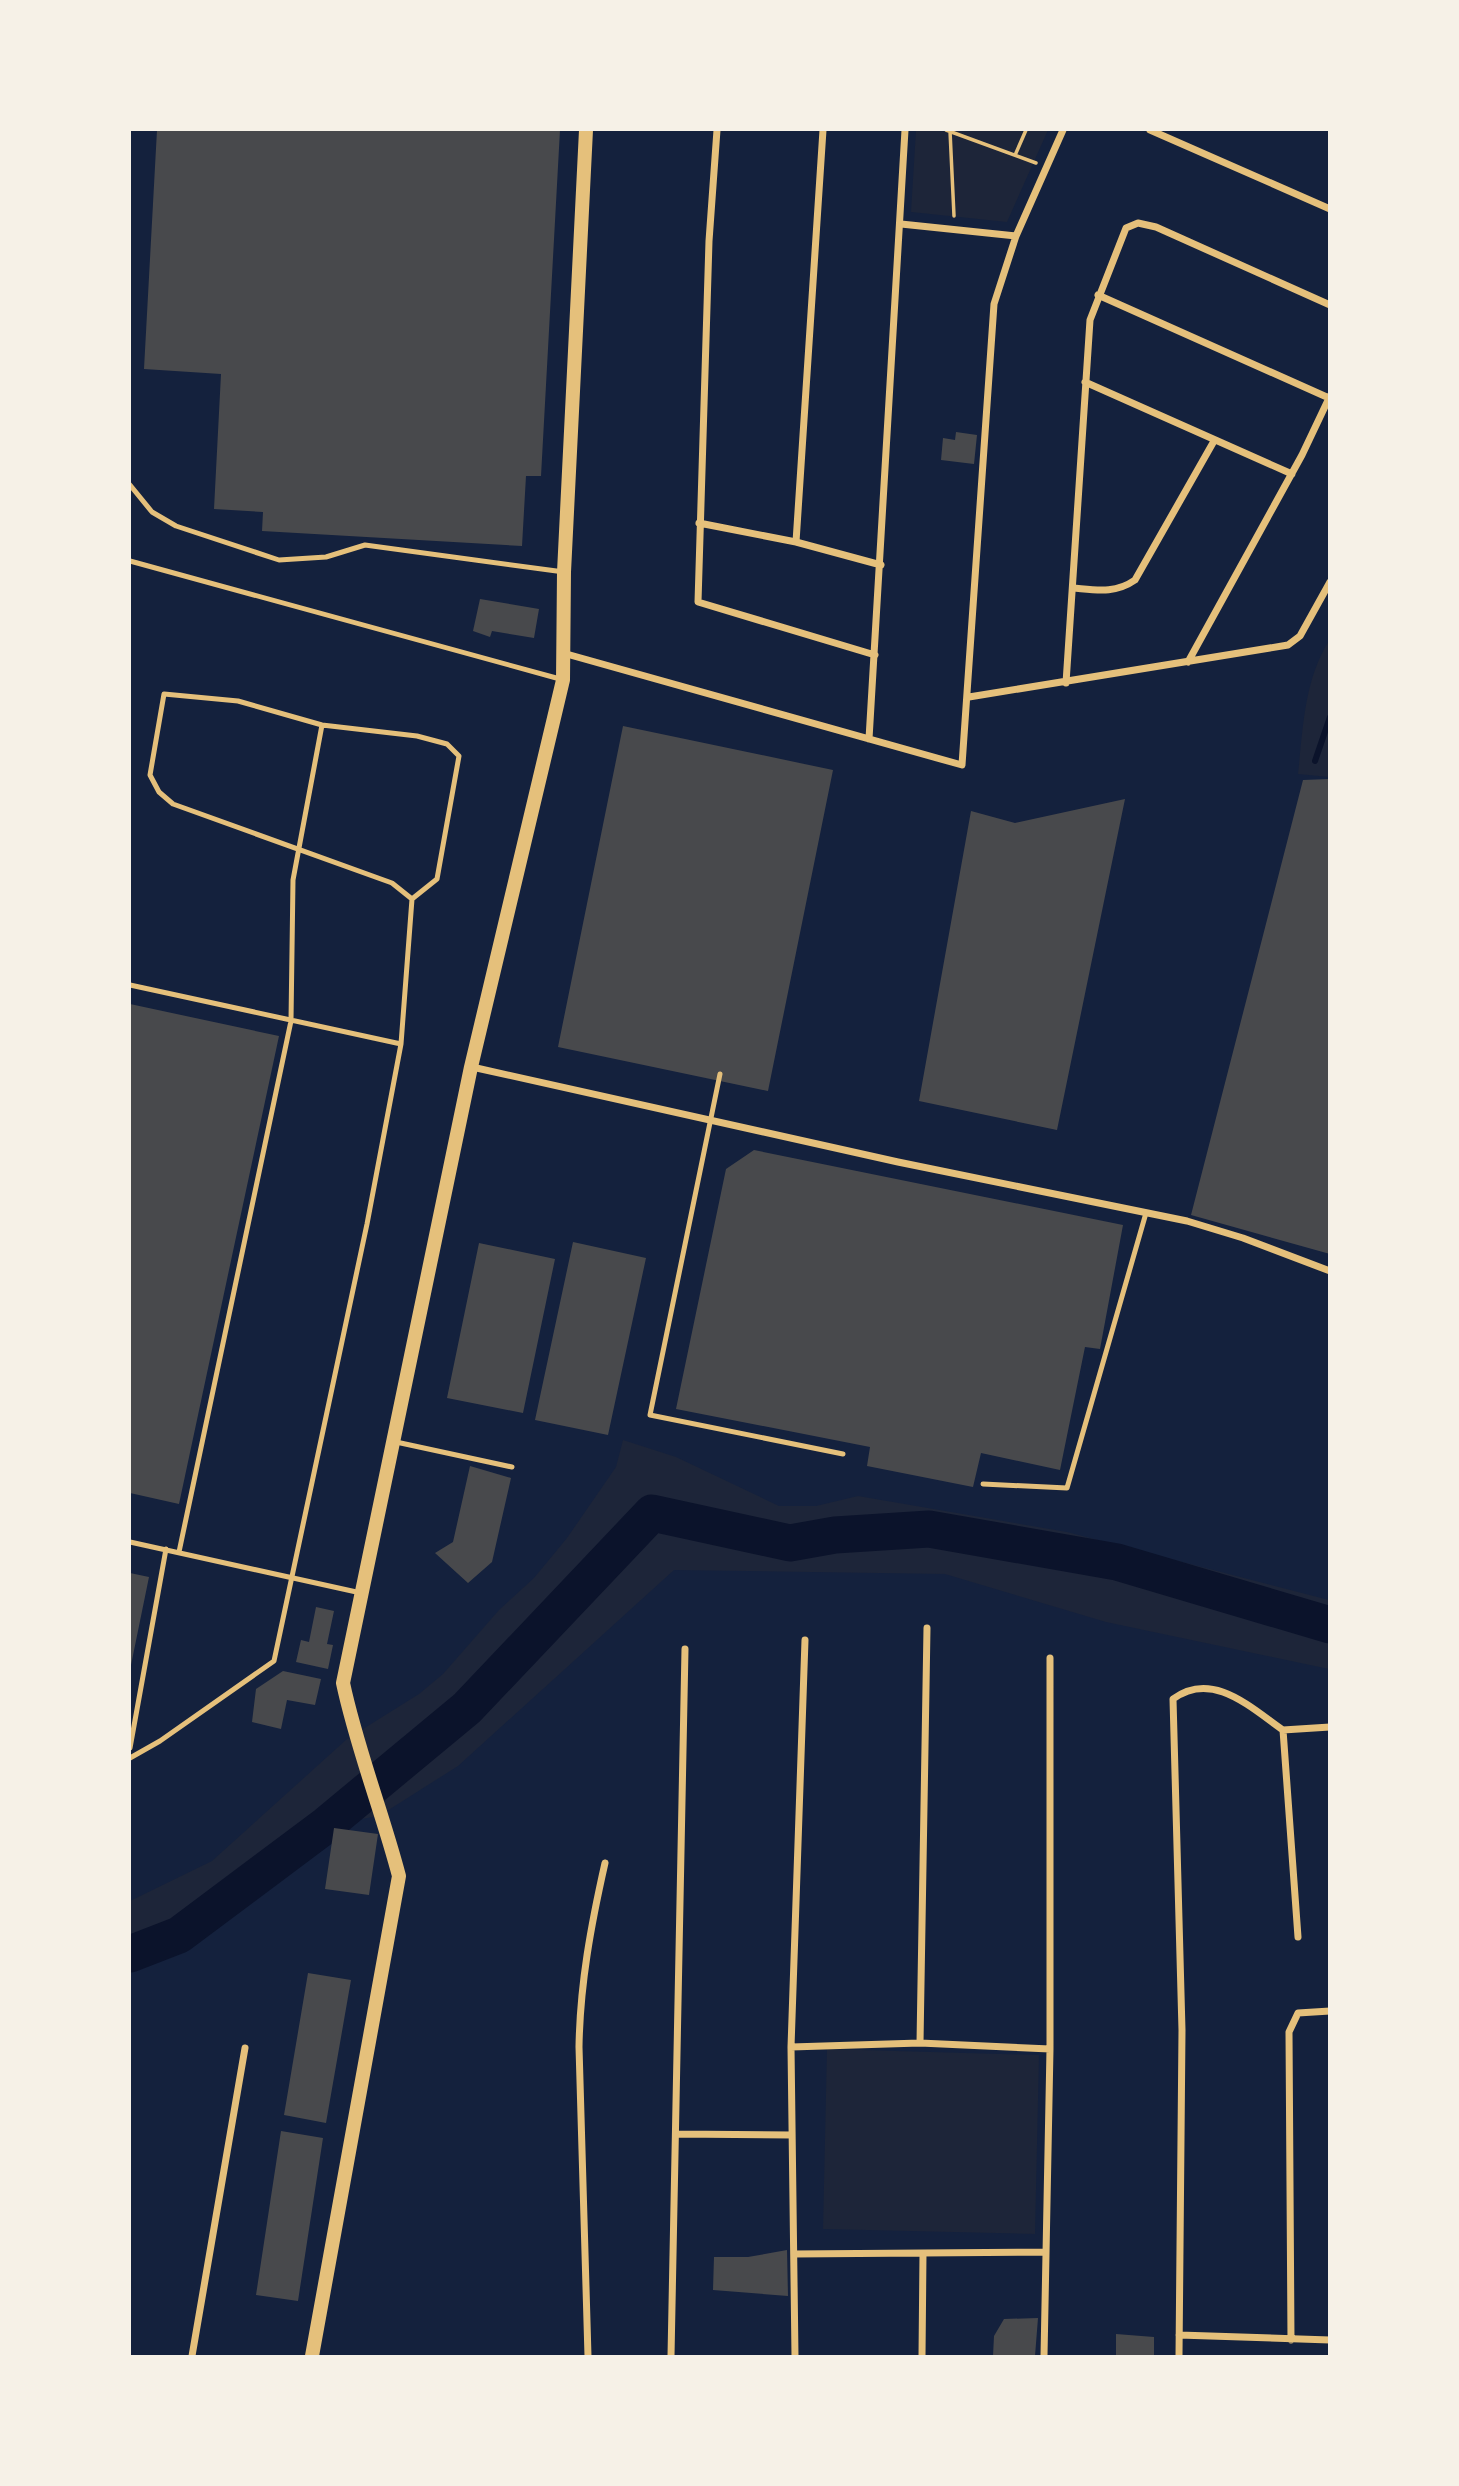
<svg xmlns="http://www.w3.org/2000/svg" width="1459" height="2486" font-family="Barlow,sans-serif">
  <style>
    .green { fill: #1d2539 }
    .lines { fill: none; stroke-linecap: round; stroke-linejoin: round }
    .stream { stroke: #0b132b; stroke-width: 6 }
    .river { stroke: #0b132b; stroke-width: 37 }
    .building { fill: #48494c }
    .path { stroke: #e5c07b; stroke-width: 3.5 }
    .service { stroke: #e5c07b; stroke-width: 5 }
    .minor { stroke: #e5c07b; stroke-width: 7 }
    .secondary { stroke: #e5c07b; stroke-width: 14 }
  </style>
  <rect width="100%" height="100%" fill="#14213d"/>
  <path class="green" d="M 916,130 L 1048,130 L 1007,222 L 911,212 Z
    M 1329,641 L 1329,777 L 1298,774 C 1303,729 1304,680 1329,641 Z
    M 623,1440 L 676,1457 L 779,1506 L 816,1506 L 858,1496 L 1067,1532 L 1329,1600 L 1329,1669 L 1106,1622 L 945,1574 L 674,1570 L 458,1766 L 379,1816 L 326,1825 L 179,1935 L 130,1954 L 130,1901 L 212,1861 L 347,1739 L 419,1694 L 443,1674 L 499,1610 L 534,1578 L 567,1538 L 616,1467 Z
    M 827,2049 L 1039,2055 L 1035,2234 L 823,2229 Z"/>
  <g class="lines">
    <path class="stream" d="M 1315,761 L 1330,717"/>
    <path class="river" d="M 130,1954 L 179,1935 L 326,1825 L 467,1708 L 652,1513 L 790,1543 L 835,1535 L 929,1529 L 1117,1562 L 1330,1625"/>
  </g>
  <path class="building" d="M 157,130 L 560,130 L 541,476 L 526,476 L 522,546 L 262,531 L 263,512 L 214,509 L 221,374 L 144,369 Z
    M 956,432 L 977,435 L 974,464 L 941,460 L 943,438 L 955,440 Z
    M 480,599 L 539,609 L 534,638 L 492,631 L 490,637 L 473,631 Z
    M 623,726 L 833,770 L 768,1091 L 558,1047 Z
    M 1330,779 L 1330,1254 L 1191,1215 L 1303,780 Z
    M 1125,799 L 1057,1130 L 919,1101 L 971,811 L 1015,823 Z
    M 130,1004 L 279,1036 L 179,1504 L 130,1493 Z
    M 754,1150 L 1123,1225 L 1100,1349 L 1085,1347 L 1060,1470 L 981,1453 L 973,1487 L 867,1466 L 870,1447 L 676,1409 L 726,1169 Z
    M 573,1242 L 646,1258 L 608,1435 L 535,1420 Z
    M 479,1243 L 555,1259 L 523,1413 L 447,1398 Z
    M 470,1466 L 511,1478 L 492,1562 L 468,1583 L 435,1553 L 453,1542 Z
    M 130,1573 L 149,1577 L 131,1665 L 130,1665 Z
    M 316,1607 L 334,1611 L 327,1644 L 333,1645 L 328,1669 L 296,1662 L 301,1640 L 309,1642 Z
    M 283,1671 L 321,1679 L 315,1705 L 287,1700 L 281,1729 L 252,1722 L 256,1689 Z
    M 334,1828 L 378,1834 L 369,1895 L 325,1889 Z
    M 308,1973 L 351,1980 L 326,2123 L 284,2115 Z
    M 281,2131 L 323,2138 L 298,2301 L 256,2295 Z
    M 787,2250 L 788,2296 L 713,2290 L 714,2257 L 748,2257 Z
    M 1038,2318 L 1035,2356 L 993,2356 L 994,2336 L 1004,2319 Z
    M 1116,2334 L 1154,2337 L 1154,2356 L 1116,2356 Z"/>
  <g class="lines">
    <path class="path" d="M 946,130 L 1036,163
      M 950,131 L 954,216
      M 1016,153 L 1026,130"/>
    <path class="service" d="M 130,485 L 152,512 L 176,526 L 279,560 L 326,557 L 365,545 L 564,572
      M 130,561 L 560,679
      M 130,985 L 401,1044
      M 720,1074 L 650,1415 L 843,1454
      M 396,1442 L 512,1467
      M 983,1484 L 1067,1488 L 1146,1213
      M 130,1542 L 361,1593
      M 179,1552 L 291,1021 L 293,880 L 322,725
      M 130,1748 L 166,1549
      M 130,1758 L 160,1741 L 274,1661 L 367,1224 L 401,1044 L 412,899 L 437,879 L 459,756 L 447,744 L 417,736 L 322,725 L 238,701 L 164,694 L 150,775 L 159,792 L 173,804 L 392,883 L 412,899"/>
    <path class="minor" d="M 717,130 L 709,241 L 698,602 L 875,655
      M 1150,130 L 1330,209
      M 901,224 L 1016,236
      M 1098,295 L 1329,398
      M 1085,382 L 1292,474
      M 699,523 L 796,542 L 881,565
      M 796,542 L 823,130
      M 1073,588 C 1096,590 1115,594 1135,580 L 1214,441
      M 563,653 L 962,765 L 994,304 L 1016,236 L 1063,130
      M 1188,662 L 1302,455 L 1330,396
      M 1066,683 L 1090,320 L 1126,228 L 1138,223 L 1156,227 L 1330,305
      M 969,697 L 1288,645 L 1300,636 L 1330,582
      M 869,739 L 905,130
      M 472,1067 L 898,1162 L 1187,1221 L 1243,1238 L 1330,1271
      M 1283,1730 L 1298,1937
      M 1283,1730 L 1330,1727
      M 920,2043 L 927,1628
      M 791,2047 L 920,2043 L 1050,2049
      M 676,2134 L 792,2135
      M 794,2254 L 1046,2252
      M 1179,2335 L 1330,2340
      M 1291,2340 L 1289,2032 L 1298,2013 L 1330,2011
      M 192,2356 L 245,2048
      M 588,2356 L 579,2047 C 580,1984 591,1925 605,1863
      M 671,2356 L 685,1649
      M 795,2356 L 791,2047 L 805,1640
      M 922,2356 L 923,2254
      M 1044,2356 L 1050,2049 L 1050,1658
      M 1179,2356 L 1182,2030 L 1173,1699 C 1212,1670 1250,1707 1283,1730"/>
    <path class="secondary" d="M 312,2356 L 399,1876 C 382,1811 357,1749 343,1683 L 471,1067 L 563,680 L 564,572 L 586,130"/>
  </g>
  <rect width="1459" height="2486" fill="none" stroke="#f6f1e7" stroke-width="262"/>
</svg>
